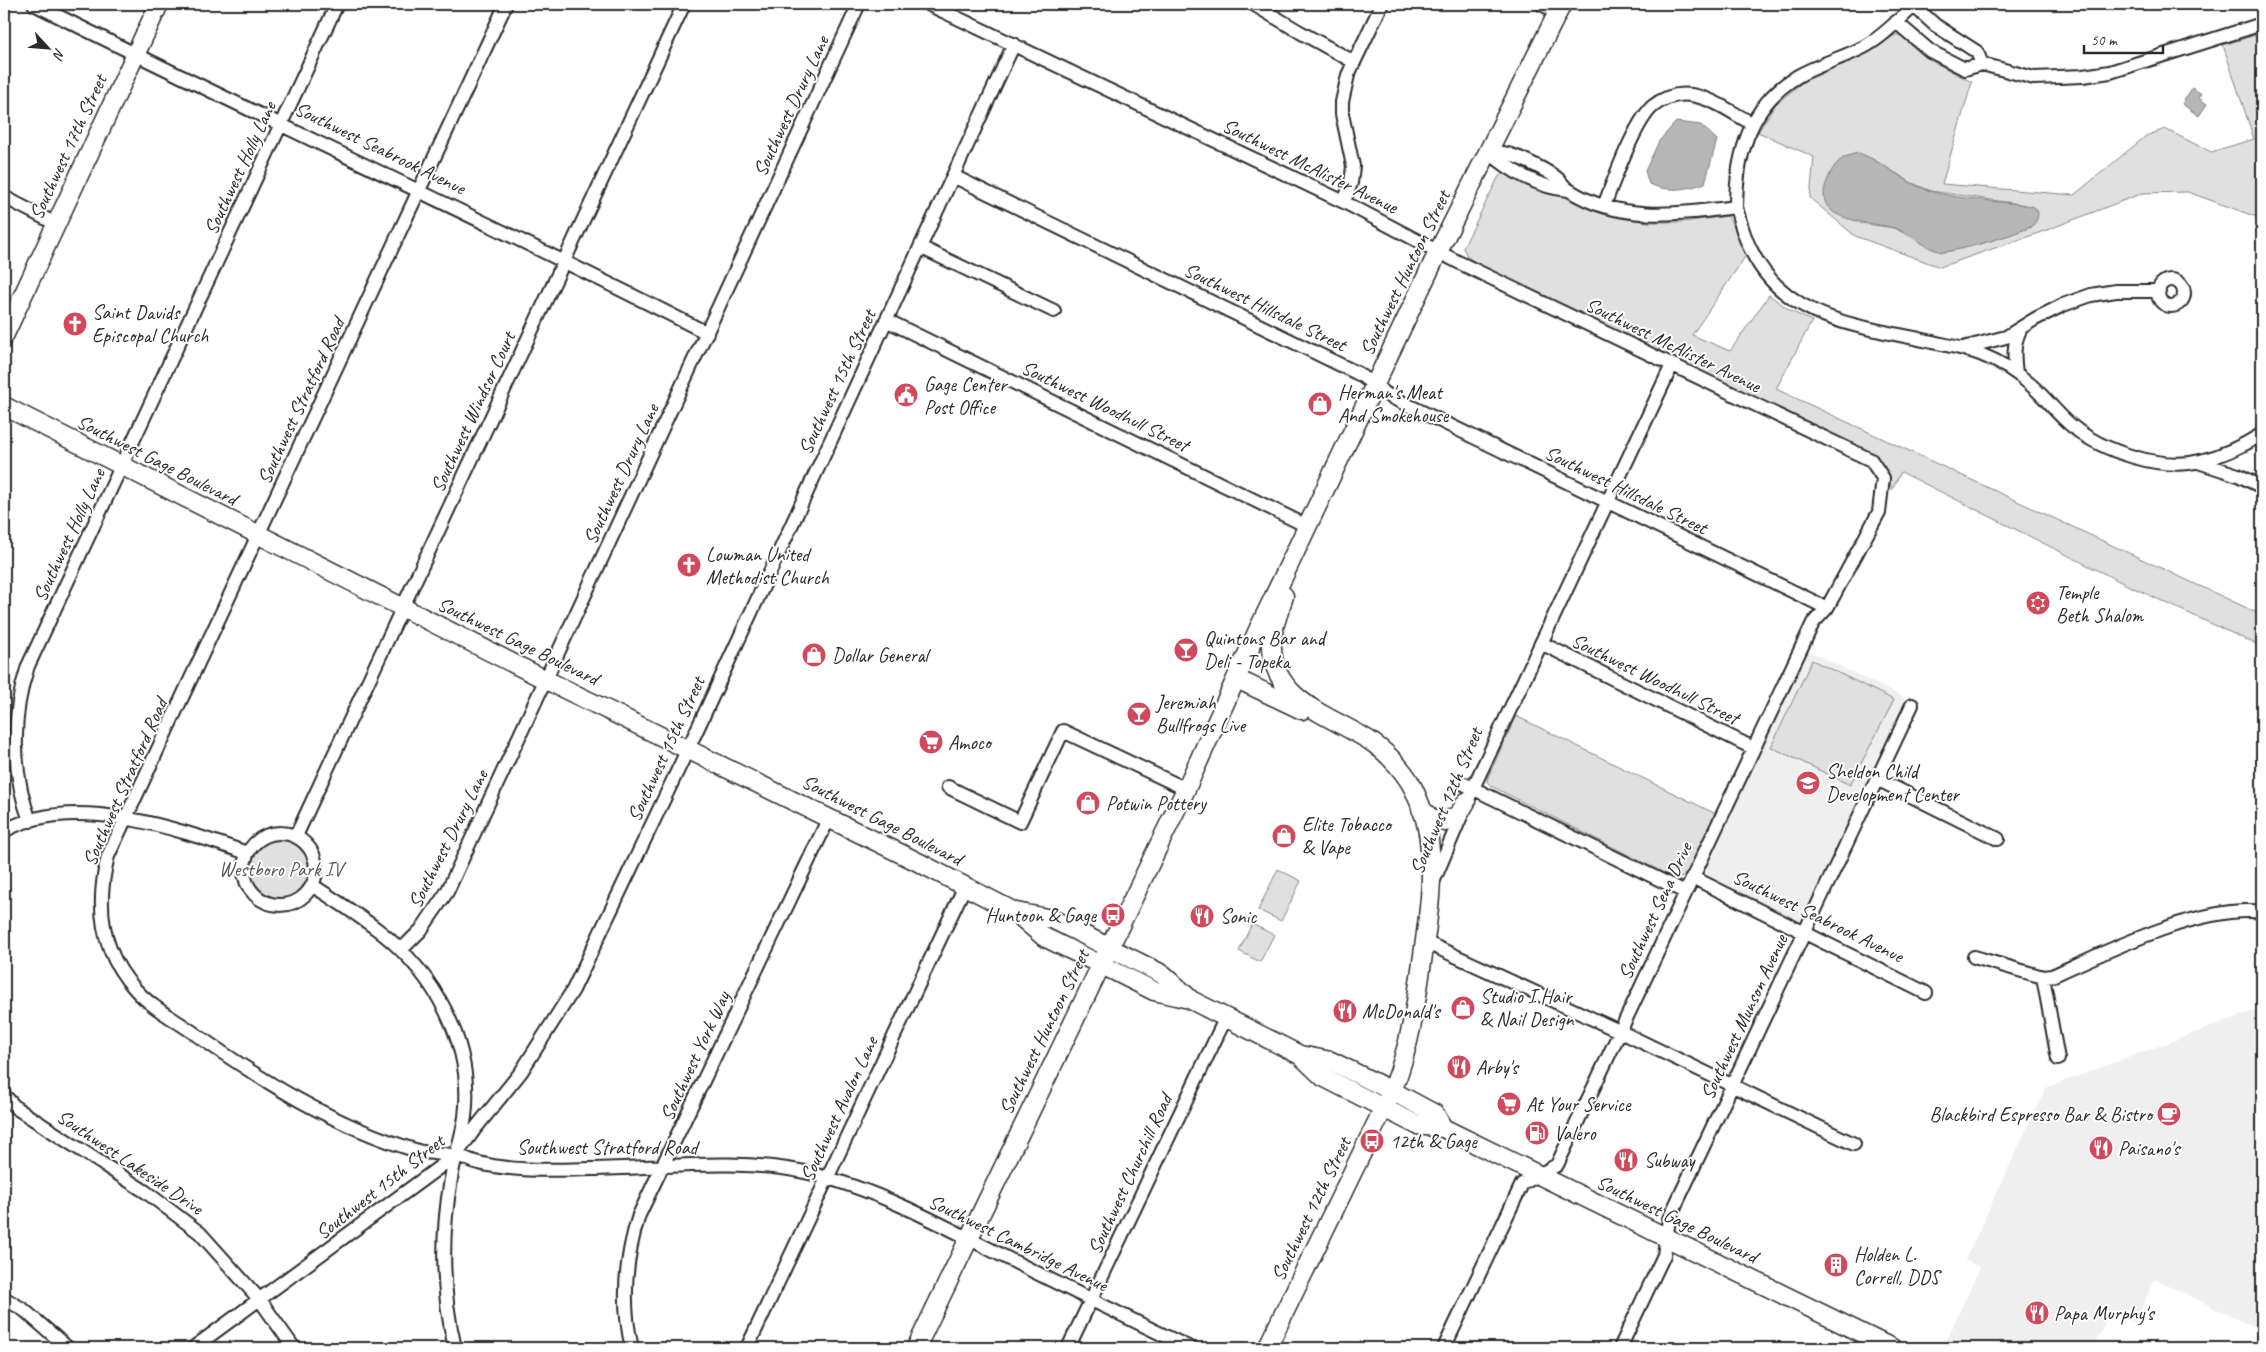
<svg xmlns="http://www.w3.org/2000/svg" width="2266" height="1352" font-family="Caveat,sans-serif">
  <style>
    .built { fill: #efefef }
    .green { fill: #e0e0e0; stroke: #868686; fill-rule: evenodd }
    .water { fill: #b6b6b6; stroke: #7e7e7e }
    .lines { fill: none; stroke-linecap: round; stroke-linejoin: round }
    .minor-casing { stroke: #2b2b2b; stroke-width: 16 }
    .secondary-casing { stroke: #2b2b2b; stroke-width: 21 }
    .minor { stroke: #fff; stroke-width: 12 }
    .secondary { stroke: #fff; stroke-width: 18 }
    .labels { text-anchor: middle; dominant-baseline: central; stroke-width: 4; stroke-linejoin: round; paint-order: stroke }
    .street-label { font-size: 20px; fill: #2b2b2b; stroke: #fff }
    .poi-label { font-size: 20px; fill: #2b2b2b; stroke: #fff; text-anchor: start }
    .park-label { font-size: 20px; fill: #585858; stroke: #fff }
  </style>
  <rect width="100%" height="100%" fill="#fff"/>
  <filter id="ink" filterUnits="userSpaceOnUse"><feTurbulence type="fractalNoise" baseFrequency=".02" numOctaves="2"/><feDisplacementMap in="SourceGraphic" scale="10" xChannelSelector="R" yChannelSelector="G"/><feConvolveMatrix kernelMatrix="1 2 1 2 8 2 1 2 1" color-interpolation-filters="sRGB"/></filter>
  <g filter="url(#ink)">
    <path class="built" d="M 1807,650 L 1909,700 L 1807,918 L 1803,922 L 1796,921 L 1708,875 L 1706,872 L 1706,866 Z
      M 2256,1010 L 2262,1014 L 2262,1331 L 2155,1279 L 2135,1322 L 2111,1311 L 2093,1348 L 1943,1348 L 1980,1267 L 1965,1260 L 2046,1088 Z"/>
    <path class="green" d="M 2262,33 L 2262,59 L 2257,63 L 2262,77 L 2262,219 L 2188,192 L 2143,193 L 2047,230 L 1940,267 L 1855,236 L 1810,198 L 1814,157 L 1758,132 L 1775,105 L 1804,81 L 1856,59 L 1895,35 L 1902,35 L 1932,61 L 1972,82 L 1942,184 L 2074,195 L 2146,136 L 2165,129 L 2211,152 L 2254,139 L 2223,45 ZM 1871,158 L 1912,183 L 1931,191 L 2026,205 L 2032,227 L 1980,244 L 1942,252 L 1894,228 L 1860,223 Z
      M 1505,172 L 1510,173 L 1566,194 L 1599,211 L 1618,217 L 1647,222 L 1682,222 L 1728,216 L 1747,254 L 1692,335 L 1730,351 L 1769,295 L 1791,311 L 1812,321 L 1776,389 L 2262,615 L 2262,647 L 2125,584 L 1901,472 L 1892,490 L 1888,473 L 1875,457 L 1477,264 L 1467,256 L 1463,248 L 1499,176 Z
      M 1812,660 L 1894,700 L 1850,785 L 1771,747 Z
      M 1516,716 L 1716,814 L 1686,876 L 1677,879 L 1670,876 L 1491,786 L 1487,782 L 1488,777 Z
      M250 869a31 31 0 1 1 62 0a31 31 0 1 1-62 0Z
      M 1278,869 L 1301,881 L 1281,921 L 1258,910 Z
      M 1252,924 L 1274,935 L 1260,962 L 1239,951 Z"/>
    <path class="water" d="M 2192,88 L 2202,94 L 2199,98 L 2207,104 L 2199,116 L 2182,104 Z
      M 1676,122 L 1701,125 L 1717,140 L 1705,183 C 1687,190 1667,192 1649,184 L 1645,171 L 1659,141 Z
      M 1859,153 C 1884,162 1904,183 1930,191 C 1956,199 1998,201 2026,205 L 2034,207 L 2038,212 C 2038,217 2037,221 2033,225 C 2026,232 1952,253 1942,252 C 1925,249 1911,233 1894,228 C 1864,220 1805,223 1830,174 C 1836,161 1845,155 1859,153 Z"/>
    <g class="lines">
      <defs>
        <path id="minor" d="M 34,4 C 257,116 484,219 707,333
          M 506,4 L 108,856 C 96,904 100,951 135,989 C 150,1006 172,1018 191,1031 C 262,1081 334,1126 418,1151 C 431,1154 444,1153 457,1156 C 463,1157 469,1160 475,1162 C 511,1172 553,1170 591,1169 C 663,1168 738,1157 809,1173 C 875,1189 939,1223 999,1254 C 1062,1286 1126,1317 1190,1348
          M 928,4 L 1344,202 L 1460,263 L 1871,460 L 1883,478 L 1879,512 L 1827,608 L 1813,623 L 1557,1165 L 1522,1184 L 1444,1348
          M 1253,4 L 1300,32 L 1354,62
          M 1541,4 L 1558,12
          M 1896,22 L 1930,51 L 1965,69 L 1982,64 L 2034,78 L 2083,76 L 2110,72 L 2262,24
          M 1488,152 C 1496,153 1504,152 1511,155 C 1522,158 1550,172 1558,179 C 1562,183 1565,188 1569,190 C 1619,223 1680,214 1736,207 C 1740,222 1744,237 1751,250 C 1785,321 1861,326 1928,341 C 1945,345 1964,348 1980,354 C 1998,361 2018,373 2032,386 C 2046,398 2057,414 2072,426 C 2102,451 2161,471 2200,461 C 2222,456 2243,446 2262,434
          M 1489,152 C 1509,170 1539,188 1568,190
          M 953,176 L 1359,374 L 1389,396 L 1827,608
          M 4,197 L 56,224
          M 1344,202 L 1351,183 L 1353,166 L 1342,114 L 1342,102 L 1348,75 L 1382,4
          M 1604,206 C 1613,182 1634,124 1652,107 C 1663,98 1677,93 1691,95 C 1713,98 1734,114 1753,124
          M 1736,207 C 1736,156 1750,104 1798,76 C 1819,64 1843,58 1864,47 C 1883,37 1898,20 1914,6 L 1935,25 L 1977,52 L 1982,64
          M 920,247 L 1054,311
          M2158 293a13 13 0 1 1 26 0a13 13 0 1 1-26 0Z
          M 886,320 L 1307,526
          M 1963,348 L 2006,337 L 2035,319 L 2063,305 L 2091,295 L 2116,291 L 2159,291
          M 2016,373 C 2014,358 2013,344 2020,330
          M 2198,462 L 2238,475 L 2262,487
          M 1541,643 L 1753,748
          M 1877,779 L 1998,839
          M 1460,782 L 1685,892
          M 948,787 L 1020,822 L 1063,731 L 1186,789
          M 30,821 C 12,772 11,716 28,666 L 337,4
          M 4,831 C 73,792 178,829 247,853
          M244 869a36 36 0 1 1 72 0a36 36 0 1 1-72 0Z
          M 296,836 L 684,4
          M 1692,877 L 1926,993
          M 1434,880 L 1473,788 L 1672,365
          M 312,885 C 335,900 357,914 378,930 C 435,974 474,1043 465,1117 C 462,1138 454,1158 451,1179 C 441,1235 442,1293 455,1348
          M 1425,942 L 1619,1031 L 1854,1144
          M 401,950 L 421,930 L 447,892 L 859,4
          M 1974,957 L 2043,977 L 2052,976 C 2107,951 2203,904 2262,912
          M 2043,977 L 2058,1059
          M 4,1095 L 16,1108 L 146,1192 L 200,1233 L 260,1300 L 294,1348
          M 4,1298 L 24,1310 L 68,1348
          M 193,1348 L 456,1155 L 474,1130 L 521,1072 L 573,990 L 695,734 L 1014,44
          M 632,1348 C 621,1302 625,1259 639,1215 L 829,818
          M 747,1348 L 965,886
          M 1068,1348 L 1226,1017
          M 1620,1348 L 1664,1255 L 1669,1219 L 1912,705"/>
        <path id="secondary" d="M 4,336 L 159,4
          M 4,406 L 546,680 L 914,860 L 1015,912 L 1044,937 L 1114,971 L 1154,991 L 1189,999 L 1300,1055 L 1331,1061 L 1392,1091 L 1435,1114 L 1443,1128
          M 1237,679 L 1302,710
          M 1421,809 L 1432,819 L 1445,822 L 1459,814 L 1466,802
          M 1016,912 L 1052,919 L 1164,975 L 1189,998
          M 1300,1055 L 1323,1077 L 1417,1125 L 1443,1128 L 1892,1348
          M 916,1348 L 1186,789 L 1258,630 L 1438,252 L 1562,4
          M 1267,1348 L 1392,1091 C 1412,1043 1418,991 1425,940 C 1429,911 1433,880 1430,850 C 1429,831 1423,809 1415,792 C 1407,774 1390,755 1373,743 C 1336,717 1273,703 1272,647 C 1271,630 1279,613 1284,596"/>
      </defs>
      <use href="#minor" class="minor-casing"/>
      <use href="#secondary" class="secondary-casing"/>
      <use href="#minor" class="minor"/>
      <use href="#secondary" class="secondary"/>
    </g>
  </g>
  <defs>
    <symbol id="church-disc" viewBox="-11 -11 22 22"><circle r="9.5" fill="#d1495b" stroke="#fff"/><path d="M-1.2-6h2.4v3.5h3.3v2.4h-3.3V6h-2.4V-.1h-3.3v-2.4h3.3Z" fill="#fff"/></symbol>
    <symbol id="civic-disc" viewBox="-11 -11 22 22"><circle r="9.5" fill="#d1495b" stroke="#fff"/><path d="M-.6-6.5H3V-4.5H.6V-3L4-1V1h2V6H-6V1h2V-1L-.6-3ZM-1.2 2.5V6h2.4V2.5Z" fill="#fff"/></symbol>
    <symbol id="shop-disc" viewBox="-11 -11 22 22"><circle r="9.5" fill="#d1495b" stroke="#fff"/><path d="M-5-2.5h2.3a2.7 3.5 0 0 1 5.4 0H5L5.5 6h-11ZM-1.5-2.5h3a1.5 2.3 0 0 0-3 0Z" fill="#fff"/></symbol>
    <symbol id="synagogue-disc" viewBox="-11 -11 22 22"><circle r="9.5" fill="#d1495b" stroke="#fff"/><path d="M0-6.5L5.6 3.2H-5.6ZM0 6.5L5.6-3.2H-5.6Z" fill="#fff"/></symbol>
    <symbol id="bar-disc" viewBox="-11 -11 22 22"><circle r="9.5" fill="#d1495b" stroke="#fff"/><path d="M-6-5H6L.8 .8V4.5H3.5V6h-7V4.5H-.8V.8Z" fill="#fff"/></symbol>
    <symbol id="supermarket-disc" viewBox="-11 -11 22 22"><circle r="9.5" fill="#d1495b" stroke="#fff"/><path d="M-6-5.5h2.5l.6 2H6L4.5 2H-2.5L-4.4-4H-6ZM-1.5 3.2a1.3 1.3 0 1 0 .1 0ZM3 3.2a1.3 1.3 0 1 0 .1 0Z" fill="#fff"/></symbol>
    <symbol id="school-disc" viewBox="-11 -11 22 22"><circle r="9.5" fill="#d1495b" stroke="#fff"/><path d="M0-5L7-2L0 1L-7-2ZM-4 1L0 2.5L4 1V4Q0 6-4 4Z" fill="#fff"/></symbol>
    <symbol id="bus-disc" viewBox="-11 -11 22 22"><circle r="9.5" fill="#d1495b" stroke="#fff"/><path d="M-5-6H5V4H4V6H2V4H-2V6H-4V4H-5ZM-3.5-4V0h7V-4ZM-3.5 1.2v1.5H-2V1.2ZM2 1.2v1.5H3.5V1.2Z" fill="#fff"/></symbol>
    <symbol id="restaurant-disc" viewBox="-11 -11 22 22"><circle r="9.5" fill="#d1495b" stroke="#fff"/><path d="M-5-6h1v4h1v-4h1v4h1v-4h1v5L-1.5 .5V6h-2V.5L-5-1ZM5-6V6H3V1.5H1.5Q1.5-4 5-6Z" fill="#fff"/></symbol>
    <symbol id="cafe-disc" viewBox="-11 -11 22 22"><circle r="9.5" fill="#d1495b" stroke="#fff"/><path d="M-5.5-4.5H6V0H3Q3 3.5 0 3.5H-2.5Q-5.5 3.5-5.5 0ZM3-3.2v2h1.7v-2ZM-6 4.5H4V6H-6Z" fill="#fff"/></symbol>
    <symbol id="fuel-disc" viewBox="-11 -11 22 22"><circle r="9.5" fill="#d1495b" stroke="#fff"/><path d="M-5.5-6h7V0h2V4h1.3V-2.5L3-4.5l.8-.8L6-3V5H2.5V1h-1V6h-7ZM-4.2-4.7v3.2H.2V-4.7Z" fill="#fff"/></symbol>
    <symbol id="building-disc" viewBox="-11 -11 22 22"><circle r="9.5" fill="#d1495b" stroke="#fff"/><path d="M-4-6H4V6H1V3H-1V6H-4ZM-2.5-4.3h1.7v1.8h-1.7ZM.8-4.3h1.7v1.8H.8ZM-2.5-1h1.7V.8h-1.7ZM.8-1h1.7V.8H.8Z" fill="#fff"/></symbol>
  </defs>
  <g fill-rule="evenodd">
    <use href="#church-disc" x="61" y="310" width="28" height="28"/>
    <use href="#civic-disc" x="892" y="381" width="28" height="28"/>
    <use href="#shop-disc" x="1306" y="390" width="28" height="28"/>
    <use href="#church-disc" x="675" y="551" width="28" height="28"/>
    <use href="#synagogue-disc" x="2024" y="589" width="28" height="28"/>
    <use href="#bar-disc" x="1172" y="636" width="28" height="28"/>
    <use href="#shop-disc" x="800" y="641" width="28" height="28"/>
    <use href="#bar-disc" x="1125" y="700" width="28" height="28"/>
    <use href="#supermarket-disc" x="917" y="728" width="28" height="28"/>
    <use href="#school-disc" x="1794" y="769" width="28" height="28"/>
    <use href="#shop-disc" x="1074" y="789" width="28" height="28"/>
    <use href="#shop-disc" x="1270" y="822" width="28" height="28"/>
    <use href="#bus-disc" x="1099" y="901" width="28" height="28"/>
    <use href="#restaurant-disc" x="1188" y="902" width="28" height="28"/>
    <use href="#shop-disc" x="1449" y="994" width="28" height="28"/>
    <use href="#restaurant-disc" x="1331" y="997" width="28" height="28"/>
    <use href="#restaurant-disc" x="1445" y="1053" width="28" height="28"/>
    <use href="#supermarket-disc" x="1495" y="1090" width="28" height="28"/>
    <use href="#cafe-disc" x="2155" y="1100" width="28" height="28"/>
    <use href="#fuel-disc" x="1523" y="1119" width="28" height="28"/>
    <use href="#bus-disc" x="1358" y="1127" width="28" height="28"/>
    <use href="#restaurant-disc" x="2087" y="1134" width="28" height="28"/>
    <use href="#restaurant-disc" x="1612" y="1146" width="28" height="28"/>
    <use href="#building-disc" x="1822" y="1251" width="28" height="28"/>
    <use href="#restaurant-disc" x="2023" y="1299" width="28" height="28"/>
  </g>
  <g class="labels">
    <g class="street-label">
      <text transform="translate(791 106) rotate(-65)">Southwest Drury Lane</text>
      <text transform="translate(68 147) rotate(-65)">Southwest 17th Street</text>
      <text transform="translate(380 148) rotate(26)">Southwest Seabrook Avenue</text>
      <text transform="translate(1310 166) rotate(26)">Southwest McAlister Avenue</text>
      <text transform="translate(240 168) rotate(-65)">Southwest Holly Lane</text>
      <text transform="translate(1405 273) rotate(-64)">Southwest Huntoon Street</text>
      <text transform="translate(1265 307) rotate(26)">Southwest Hillsdale Street</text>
      <text transform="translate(1673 345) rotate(26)">Southwest McAlister Avenue</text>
      <text transform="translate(837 382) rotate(-65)">Southwest 15th Street</text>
      <text transform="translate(301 401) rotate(-65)">Southwest Stratford Road</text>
      <text transform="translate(1105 406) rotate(26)">Southwest Woodhull Street</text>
      <text transform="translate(473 412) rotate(-65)">Southwest Windsor Court</text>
      <text transform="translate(157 460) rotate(27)">Southwest Gage Boulevard</text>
      <text transform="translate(621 474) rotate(-65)">Southwest Drury Lane</text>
      <text transform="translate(1626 490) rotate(26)">Southwest Hillsdale Street</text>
      <text transform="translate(69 535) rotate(-65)">Southwest Holly Lane</text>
      <text transform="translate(518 641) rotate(26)">Southwest Gage Boulevard</text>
      <text transform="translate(1655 679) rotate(26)">Southwest Woodhull Street</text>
      <text transform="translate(666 749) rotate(-65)">Southwest 15th Street</text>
      <text transform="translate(125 782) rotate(-66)">Southwest Stratford Road</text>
      <text transform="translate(1446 801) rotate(-67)">Southwest 12th Street</text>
      <text transform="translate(882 820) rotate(27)">Southwest Gage Boulevard</text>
      <text transform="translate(448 839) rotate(-63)">Southwest Drury Lane</text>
      <text transform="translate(1655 911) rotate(-65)">Southwest Sena Drive</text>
      <text transform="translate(1818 916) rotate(26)">Southwest Seabrook Avenue</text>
      <text transform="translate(1744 1017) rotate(-65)">Southwest Munson Avenue</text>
      <text transform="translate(1044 1032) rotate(-64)">Southwest Huntoon Street</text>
      <text transform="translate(695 1056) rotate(-65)">Southwest York Way</text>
      <text transform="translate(839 1109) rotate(-65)">Southwest Avalon Lane</text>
      <text x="607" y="1147">Southwest Stratford Road</text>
      <text transform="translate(130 1162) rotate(34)">Southwest Lakeside Drive</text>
      <text transform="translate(1130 1174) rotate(-65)">Southwest Churchill Road</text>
      <text transform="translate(380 1187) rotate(-38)">Southwest 15th Street</text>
      <text transform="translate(1311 1209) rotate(-64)">Southwest 12th Street</text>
      <text transform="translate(1677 1219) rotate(26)">Southwest Gage Boulevard</text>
      <text transform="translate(1018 1243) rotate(26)">Southwest Cambridge Avenue</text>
    </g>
    <g class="poi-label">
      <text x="92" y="312">Saint Davids<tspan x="92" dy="23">Episcopal Church</tspan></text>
      <text x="924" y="384">Gage Center<tspan x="924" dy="23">Post Office</tspan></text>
      <text x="1338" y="392">Herman's Meat<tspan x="1338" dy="23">And Smokehouse</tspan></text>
      <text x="706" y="554">Lowman United<tspan x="706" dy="23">Methodist Church</tspan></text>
      <text x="2056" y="592">Temple<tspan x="2056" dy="23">Beth Shalom</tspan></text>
      <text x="1204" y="638">Quintons Bar and<tspan x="1204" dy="23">Deli - Topeka</tspan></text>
      <text x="832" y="655">Dollar General</text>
      <text x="1156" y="702">Jeremiah<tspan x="1156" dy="23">Bullfrogs Live</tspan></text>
      <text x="948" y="742">Amoco</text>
      <text x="1826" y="771">Sheldon Child<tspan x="1826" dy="23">Development Center</tspan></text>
      <text x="1106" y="803">Potwin Pottery</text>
      <text x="1302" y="824">Elite Tobacco<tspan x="1302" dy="23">&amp; Vape</tspan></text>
      <text x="1096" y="915" text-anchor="end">Huntoon &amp; Gage</text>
      <text x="1220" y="916">Sonic</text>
      <text x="1480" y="996">Studio I Hair<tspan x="1480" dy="23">&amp; Nail Design</tspan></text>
      <text x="1362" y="1011">McDonald's</text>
      <text x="1476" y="1067">Arby's</text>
      <text x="1526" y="1104">At Your Service</text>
      <text x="2152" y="1114" text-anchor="end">Blackbird Espresso Bar &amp; Bistro</text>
      <text x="1554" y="1133">Valero</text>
      <text x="1390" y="1141">12th &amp; Gage</text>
      <text x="2118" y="1148">Paisano's</text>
      <text x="1644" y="1160">Subway</text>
      <text x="1854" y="1254">Holden L.<tspan x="1854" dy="23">Correll, DDS</tspan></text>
      <text x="2054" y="1313">Papa Murphy's</text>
    </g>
    <g class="park-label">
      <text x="281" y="869">Westboro Park IV</text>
    </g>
  </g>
  <rect width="2266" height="1352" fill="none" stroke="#fff" stroke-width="20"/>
  <rect x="10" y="10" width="2246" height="1332" fill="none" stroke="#2b2b2b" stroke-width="2" filter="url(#ink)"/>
  <g transform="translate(48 48) rotate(116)" stroke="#ffffff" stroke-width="4" paint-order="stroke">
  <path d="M0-4L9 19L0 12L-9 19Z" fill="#2b2b2b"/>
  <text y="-8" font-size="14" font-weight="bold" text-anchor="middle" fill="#2b2b2b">N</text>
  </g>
  <path d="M2084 45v8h79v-8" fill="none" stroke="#2b2b2b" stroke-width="2.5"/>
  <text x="2091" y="45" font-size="15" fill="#2b2b2b" stroke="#ffffff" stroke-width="4" paint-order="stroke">50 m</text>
</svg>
